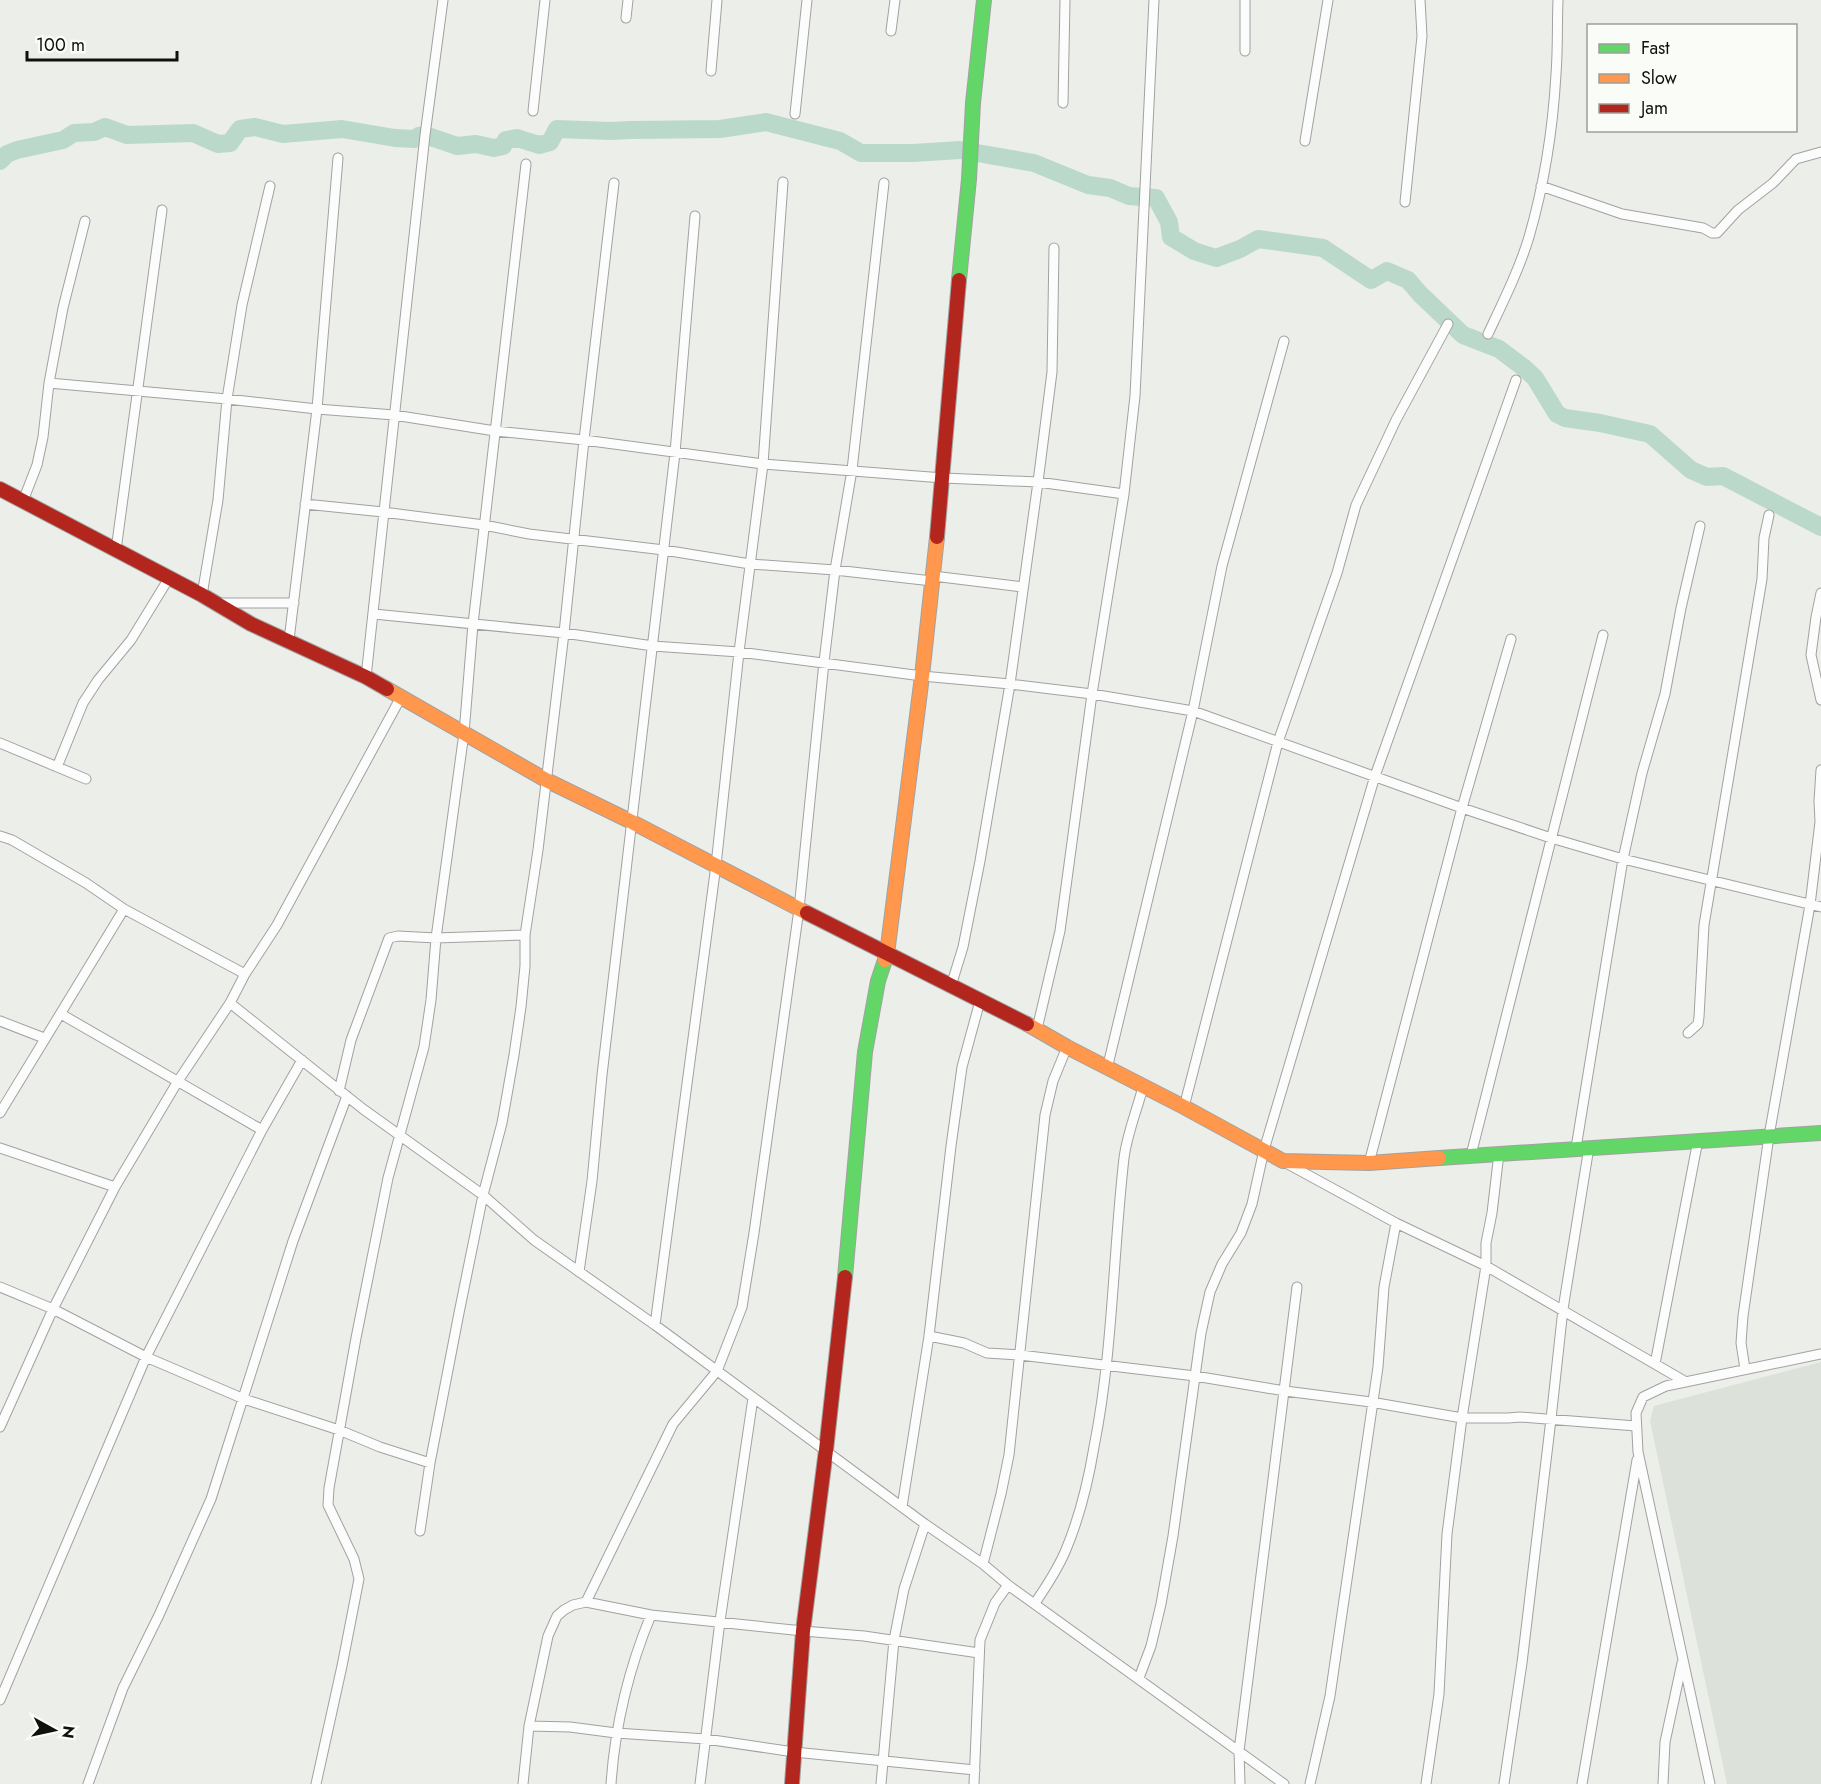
<svg xmlns="http://www.w3.org/2000/svg" width="1821" height="1784" font-family="Jost,sans-serif">
  <style>
    .built { fill: #dce1d9 }
    .lines { fill: none; stroke-linecap: round; stroke-linejoin: round }
    .river { stroke: #bbd9cb; stroke-width: 18 }
    .street-casing { stroke: #a1a2a0; stroke-width: 11 }
    .fast-casing { stroke: #a1a2a0; stroke-width: 16 }
    .slow-casing { stroke: #a1a2a0; stroke-width: 16 }
    .jam-casing { stroke: #a1a2a0; stroke-width: 16 }
    .street { stroke: #fcfcfc; stroke-width: 9 }
    .fast { stroke: #63d668; stroke-width: 14 }
    .slow { stroke: #ff974d; stroke-width: 14 }
    .jam { stroke: #b3261e; stroke-width: 14 }
  </style>
  <rect width="100%" height="100%" fill="#eceeea"/>
  <path class="built" d="M 1821,1362 L 1821,1784 L 1727,1784 L 1650,1421 L 1654,1406 Z"/>
  <g class="lines">
    <path class="river" d="M 0,161 L 7,154 L 17,150 L 63,140 L 74,133 L 94,132 L 105,127 L 127,135 L 193,133 L 218,144 L 230,143 L 240,129 L 255,127 L 283,134 L 342,129 L 395,138 L 415,139 L 419,136 L 425,135 L 457,146 L 476,144 L 494,148 L 503,146 L 506,140 L 517,138 L 539,145 L 550,142 L 557,129 L 611,131 L 630,130 L 720,129 L 766,122 L 840,141 L 861,153 L 913,153 L 960,150 L 1034,163 L 1088,185 L 1110,188 L 1129,196 L 1156,198 L 1169,222 L 1171,237 L 1194,251 L 1216,258 L 1240,249 L 1258,239 L 1323,248 L 1371,280 L 1387,271 L 1408,280 L 1420,294 L 1463,335 L 1499,349 L 1523,367 L 1535,378 L 1557,414 L 1565,418 L 1600,423 L 1650,434 L 1691,470 L 1707,477 L 1723,476 L 1821,527"/>
    <defs>
      <path id="street" d="M 626,18 L 628,0
        M 891,31 L 895,0
        M 1245,51 L 1245,0
        M 711,71 L 717,0
        M 1063,103 L 1065,0
        M 533,111 L 545,0
        M 795,114 L 807,0
        M 1305,141 L 1328,0
        M 1541,186 L 1622,214 L 1703,228 L 1712,233 L 1717,233 L 1738,210 L 1773,183 L 1796,159 L 1821,152
        M 1405,202 L 1422,36 L 1420,0
        M 1488,334 C 1503,302 1519,270 1529,237 C 1544,185 1553,127 1556,74 C 1558,49 1557,24 1558,0
        M 49,383 L 227,399 L 317,409 L 394,415 L 495,431 L 584,440 L 763,464 L 943,478 L 1038,482 L 1124,494
        M 23,501 L 37,465 L 43,437 L 49,383 L 63,308 L 85,221
        M 305,504 L 383,512 L 484,525 L 529,534 L 664,550 L 750,564 L 835,570 L 932,581
        M 116,550 L 162,210
        M 933,576 L 1023,587
        M 1821,593 L 1816,617 L 1811,655 L 1821,700
        M 202,595 L 218,500 L 227,399 L 242,305 L 270,186
        M 217,603 L 294,603
        M 374,614 L 564,633 L 653,646 L 739,652 L 922,676 L 1010,684 L 1092,694 L 1193,711 L 1462,808 L 1551,838 L 1623,859 L 1821,907
        M 289,640 L 317,409 L 338,158
        M 366,677 L 425,135 L 443,0
        M 0,743 L 86,779
        M 57,767 L 83,703 L 98,680 L 131,640 L 169,578
        M 0,836 L 12,840 L 86,883 L 124,909 L 245,974
        M 951,986 L 963,947 L 980,861 L 1010,684 L 1038,482 L 1052,372 L 1054,248
        M 230,1003 L 363,1109 L 483,1195 L 534,1240 L 655,1325 L 925,1524 L 983,1564 L 1008,1585 L 1284,1784
        M 61,1014 L 262,1130
        M 0,1021 L 44,1038
        M 1037,1029 L 1060,931 L 1092,694 L 1124,494 L 1135,396 L 1154,0
        M 1688,1033 L 1698,1024 L 1699,1017 L 1704,925 L 1762,579 L 1764,538 L 1769,515
        M 1107,1069 L 1193,711 L 1222,566 L 1284,341
        M 339,1091 L 351,1040 L 389,938 L 398,936 L 436,938 L 525,935
        M 1184,1107 L 1278,742 L 1337,573 L 1356,505 L 1396,420 L 1448,324
        M 0,1113 L 124,909
        M 0,1148 L 115,1187
        M 1576,1148 L 1623,859 L 1642,773 L 1665,694 L 1681,608 L 1700,526
        M 1471,1155 L 1603,635
        M 1286,1163 L 1396,1223 L 1486,1266 L 1686,1382
        M 1369,1163 L 1462,808 L 1511,639
        M 579,1272 L 592,1181 L 602,1075 L 675,453 L 695,216
        M 0,1287 L 53,1309 L 146,1357 L 244,1399 L 339,1430 L 380,1447 L 430,1463
        M 655,1325 L 716,865 L 739,652 L 763,464 L 783,182
        M 929,1336 L 964,1343 L 987,1353 L 1020,1355 L 1195,1376 L 1285,1391 L 1371,1402 L 1462,1418 L 1508,1418 L 1520,1417 L 1636,1426
        M 1655,1364 L 1698,1140
        M 1745,1369 L 1741,1343 L 1743,1316 L 1769,1136 L 1810,905 L 1820,822 L 1819,801 L 1821,770
        M 0,1427 L 53,1309 L 115,1187 L 178,1081 L 230,1003 L 245,974 L 277,925 L 401,697
        M 902,1507 L 929,1336 L 951,1146 L 962,1067 L 980,1001
        M 420,1531 L 430,1463 L 459,1313 L 483,1195 L 502,1123 L 514,1055 L 521,1007 L 525,966 L 525,935 L 538,850 L 564,633 L 584,440 L 614,183
        M 983,1564 L 1001,1494 L 1009,1455 L 1045,1115 L 1053,1081 L 1067,1047
        M 586,1602 L 651,1615 L 803,1631 L 864,1636 L 979,1653
        M 1035,1603 C 1046,1587 1057,1570 1065,1552 C 1079,1519 1088,1483 1094,1447 C 1113,1352 1113,1254 1124,1158 C 1127,1134 1137,1110 1143,1087
        M 1139,1678 L 1151,1646 L 1161,1604 L 1173,1536 L 1201,1333 L 1210,1292 L 1222,1264 L 1241,1233 L 1252,1204 L 1264,1150 L 1375,776 L 1516,380
        M 0,1700 L 146,1357 L 262,1130 L 302,1060
        M 529,1726 L 570,1727 L 616,1733 L 706,1739 L 794,1752 L 975,1770
        M 88,1784 L 123,1688 L 159,1615 L 211,1499 L 293,1241 L 347,1096
        M 316,1784 L 342,1666 L 359,1579 L 354,1559 L 328,1505 L 329,1488 L 356,1338 L 388,1178 L 424,1047 L 431,1000 L 436,938 L 464,733 L 473,624 L 526,164
        M 523,1784 L 529,1726 L 548,1636 L 557,1616 L 564,1610 L 573,1605 L 586,1602 L 673,1424 L 717,1371 L 742,1307 L 754,1233 L 799,909 L 824,662 L 835,570 L 852,470 L 884,183
        M 611,1784 C 615,1726 629,1668 651,1615
        M 700,1784 L 720,1621 L 753,1398
        M 881,1784 L 894,1640 L 904,1589 L 925,1524
        M 974,1784 L 980,1640 L 995,1603 L 1008,1585
        M 1240,1784 L 1239,1751 L 1297,1287
        M 1310,1784 L 1330,1696 L 1378,1367 L 1384,1287 L 1396,1223
        M 1426,1784 L 1439,1694 L 1447,1534 L 1462,1418 L 1486,1266 L 1486,1243 L 1492,1213 L 1499,1153
        M 1504,1784 L 1522,1663 L 1551,1419 L 1563,1309 L 1589,1147
        M 1582,1784 L 1637,1460
        M 1663,1784 L 1665,1742 L 1682,1663
        M 1710,1784 L 1638,1452 L 1636,1413 L 1643,1397 L 1666,1386 L 1821,1354"/>
      <path id="fast" d="M 959,280 L 969,179 L 973,103 L 984,0
        M 1439,1158 L 1821,1133
        M 845,1277 L 865,1052 L 878,981 L 885,960"/>
      <path id="slow" d="M 387,689 L 546,780 L 632,822 L 807,913
        M 885,960 L 887,954 L 922,676 L 937,537
        M 1027,1024 L 1067,1047 L 1184,1107 L 1283,1161 L 1369,1163 L 1439,1158"/>
      <path id="jam" d="M 0,489 L 202,595 L 251,624 L 366,677 L 387,689
        M 937,537 L 959,280
        M 807,913 L 1027,1024
        M 792,1784 L 803,1631 L 826,1450 L 845,1277"/>
    </defs>
    <use href="#street" class="street-casing"/>
    <use href="#fast" class="fast-casing"/>
    <use href="#slow" class="slow-casing"/>
    <use href="#jam" class="jam-casing"/>
    <use href="#street" class="street"/>
    <use href="#fast" class="fast"/>
    <use href="#slow" class="slow"/>
    <use href="#jam" class="jam"/>
  </g>
  <rect x="1587" y="24" width="210" height="108" fill="#fafdf7" stroke="#9c9f9a" stroke-width="1.5"/>
  <rect x="1599" y="44" width="30" height="9" fill="#63d668" stroke="#9c9f9a" stroke-width="1.5"/>
  <text x="1641" y="54" font-size="18" fill="#10110f">Fast</text>
  <rect x="1599" y="74" width="30" height="9" fill="#ff974d" stroke="#9c9f9a" stroke-width="1.5"/>
  <text x="1641" y="84" font-size="18" fill="#10110f">Slow</text>
  <rect x="1599" y="104" width="30" height="9" fill="#b3261e" stroke="#9c9f9a" stroke-width="1.5"/>
  <text x="1641" y="114" font-size="18" fill="#10110f">Jam</text>
  <g transform="translate(54 1730) rotate(98)" stroke="#fafdf7" stroke-width="4.5" paint-order="stroke">
  <path d="M0-4.5L10 22L0 15L-10 22Z" fill="#10110f"/>
  <text y="-9" font-size="16" font-weight="bold" text-anchor="middle" fill="#10110f">N</text>
  </g>
  <path d="M27 51v9h150v-9" fill="none" stroke="#10110f" stroke-width="3"/>
  <text x="36" y="51" font-size="18" fill="#10110f" stroke="#fafdf7" stroke-width="4.5" paint-order="stroke">100 m</text>
</svg>
